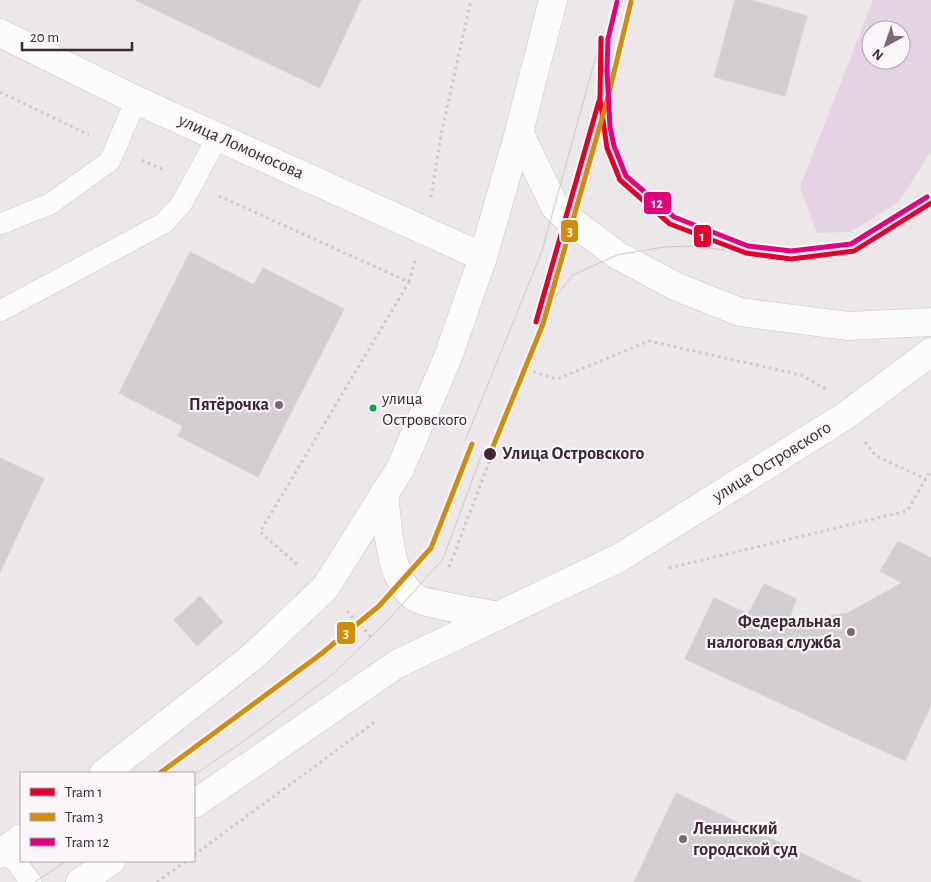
<svg xmlns="http://www.w3.org/2000/svg" width="931" height="882" font-family="'Alegreya Sans',sans-serif">
  <style>
    .green { fill: #e4d3e2; fill-rule: evenodd }
    .building { fill: #d3ced1; stroke: #d5d1d3 }
    .lines { fill: none; stroke-linecap: round; stroke-linejoin: round }
    .service-casing { stroke: #cbc6c9; stroke-width: 22 }
    .minor-casing { stroke: #cbc6c9; stroke-width: 29 }
    .secondary-casing { stroke: #c9c3c7; stroke-width: 29 }
    .path { stroke: #cec7ca; stroke-width: 3; stroke-dasharray: 2.5 4; stroke-linecap: butt }
    .service { stroke: #fcfcfc; stroke-width: 21 }
    .minor { stroke: #fcfcfc; stroke-width: 28 }
    .secondary { stroke: #fcfcfc; stroke-width: 28 }
    .tram { stroke: #ccc9cb; stroke-width: 1 }
    .tram-1-casing { stroke: #faf6f9; stroke-width: 9 }
    .tram-2-casing { stroke: #faf6f9; stroke-width: 9 }
    .tram-3-casing { stroke: #faf6f9; stroke-width: 9 }
    .tram-1 { stroke: #e4002b; stroke-width: 5 }
    .tram-2 { stroke: #d28c0a; stroke-width: 5 }
    .tram-3 { stroke: #e5007d; stroke-width: 5 }
    .poi-dot { fill: #7b6a73; stroke: #faf6f9; stroke-width: 2 }
    .bus-dot { fill: #00a651; stroke: #faf6f9; stroke-width: 2 }
    .stop-dot { fill: #3e2633; stroke: #faf6f9; stroke-width: 2 }
    .labels { text-anchor: middle; dominant-baseline: central; stroke-width: 4.5; stroke-linejoin: round; paint-order: stroke }
    .bus-label { font-size: 17px; fill: #3e2633; stroke: #faf6f9; text-anchor: start }
    .street-label { font-size: 18px; fill: #3e2633; stroke: #faf6f9 }
    .poi-label { font-size: 18px; font-weight: bold; fill: #3e2633; stroke: #faf6f9; text-anchor: end }
    .stop-label { font-size: 18px; font-weight: bold; fill: #3e2633; stroke: #faf6f9; text-anchor: start }
    .line-badge { stroke: #faf6f9; stroke-width: 2 }
    .badge-label { font-size: 14px; text-anchor: middle; font-weight: bold; fill: #fff }
  </style>
  <rect width="100%" height="100%" fill="#ece8ea"/>
  <path class="green" d="M 873,0 L 931,0 L 931,151 L 899,202 L 850,232 L 817,233 L 800,187 ZM 871,30 L 901,30 L 901,60 L 871,60 Z"/>
  <path class="building" d="M 135,0 L 361,0 L 320,88 Z
    M 735,0 L 751,0 L 807,16 L 785,96 L 714,77 Z
    M 190,252 L 254,285 L 263,268 L 344,309 L 258,477 L 178,436 L 183,426 L 119,393 Z
    M 0,458 L 44,479 L 0,572 Z
    M 898,541 L 931,558 L 931,705 L 905,761 L 685,659 L 714,598 L 748,614 L 764,584 L 796,599 L 788,623 L 848,613 L 902,583 L 880,571 Z
    M 200,596 L 223,622 L 197,646 L 174,620 Z
    M 676,793 L 862,882 L 634,882 Z"/>
  <g class="lines">
    <defs>
      <path id="service" d="M 0,224 L 50,204 L 110,161 L 136,100
        M 0,311 L 164,223 L 182,203 L 218,136
        M 6,849 L 31,882"/>
      <path id="minor" d="M 0,33 L 136,100 L 483,257"/>
      <path id="secondary" d="M 519,132 L 555,207 L 566,217 L 617,255 L 677,287 L 740,312 L 848,326 L 931,322
        M 384,493 C 388,523 388,580 416,598 C 425,604 485,613 499,616
        M 104,773 L 251,658 L 325,588 L 400,469 L 448,357 L 483,257 L 519,132 L 553,0
        M 194,804 L 397,664 L 619,558 L 845,416 L 931,352
        M 0,854 L 21,838
        M 80,882 L 111,861"/>
    </defs>
    <use href="#service" class="service-casing"/>
    <use href="#minor" class="minor-casing"/>
    <use href="#secondary" class="secondary-casing"/>
    <path class="path" d="M 0,92 L 89,135
      M 142,160 L 166,171
      M 219,196 L 409,282 L 260,532 L 299,566
      M 431,197 L 441,135 L 471,0
      M 409,282 L 415,261
      M 865,442 L 876,456 L 926,479
      M 449,567 L 525,369 L 557,379 L 649,341 L 801,375 L 826,389
      M 669,568 L 907,511 L 931,470
      M 347,611 L 374,640
      M 194,855 L 375,722
      M 157,882 L 186,861"/>
    <use href="#service" class="service"/>
    <use href="#minor" class="minor"/>
    <use href="#secondary" class="secondary"/>
    <path class="tram" d="M 536,322 L 573,275 L 617,255 L 664,247 L 693,246 L 746,253
      M 465,441 L 542,251 L 601,38
      M 194,775 L 255,733 L 333,674 L 390,618 L 443,559 L 483,451
      M 35,882 L 66,861"/>
    <defs>
      <path id="tram-1" d="M 601,38 L 600,99 L 607,148 L 620,180 L 670,224 L 746,253 L 791,259 L 854,251 L 931,203
        M 536,322 L 599,101"/>
      <path id="tram-2" d="M 490,454 L 543,324 L 607,101 L 631,2
        M 160,773 L 321,654 L 379,606 L 431,548 L 472,444"/>
      <path id="tram-3" d="M 617,2 L 608,39 L 607,71 L 610,127 L 614,146 L 626,176 L 674,217 L 748,246 L 791,251 L 851,244 L 927,197"/>
    </defs>
    <use href="#tram-1" class="tram-1-casing"/>
    <use href="#tram-2" class="tram-2-casing"/>
    <use href="#tram-3" class="tram-3-casing"/>
    <use href="#tram-1" class="tram-1"/>
    <use href="#tram-2" class="tram-2"/>
    <use href="#tram-3" class="tram-3"/>
  </g>
  <g class="poi-dot">
    <circle cx="279" cy="405" r="5"/>
    <circle cx="851" cy="632" r="5"/>
    <circle cx="683" cy="839" r="5"/>
  </g>
  <circle class="bus-dot" cx="373" cy="408" r="4.5"/>
  <circle class="stop-dot" cx="490" cy="454" r="7"/>
  <g class="labels">
    <g class="bus-label">
      <text x="382" y="398">улица<tspan x="382" dy="21">Островского</tspan></text>
    </g>
    <g class="street-label">
      <text transform="translate(241 147) rotate(24)">улица Ломоносова</text>
      <text transform="translate(772 462) rotate(-32)">улица Островского</text>
    </g>
    <g class="poi-label">
      <text x="269" y="405">Пятёрочка</text>
      <text x="841" y="622">Федеральная<tspan x="841" dy="21">налоговая служба</tspan></text>
      <text x="693" y="829" text-anchor="start">Ленинский<tspan x="693" dy="21">городской суд</tspan></text>
    </g>
    <g class="stop-label">
      <text x="502" y="454">Улица Островского</text>
    </g>
  </g>
  <g class="line-badge">
    <rect x="643" y="191" width="29" height="24" rx="5" fill="#e5007d"/>
    <rect x="560" y="219" width="19" height="24" rx="5" fill="#d28c0a"/>
    <rect x="693" y="224" width="19" height="24" rx="5" fill="#e4002b"/>
    <rect x="336" y="621" width="20" height="24" rx="5" fill="#d28c0a"/>
  </g>
  <g class="badge-label">
    <text x="657" y="208">12</text>
    <text x="570" y="236">3</text>
    <text x="702" y="241">1</text>
    <text x="346" y="638">3</text>
  </g>
  <rect x="20" y="772" width="175" height="90" fill="#faf6f9" stroke="#afa3aa"/>
  <rect x="30" y="788" width="25" height="8" fill="#e4002b" stroke="#afa3aa"/>
  <text x="65" y="797" font-size="15" fill="#3e2633">Tram 1</text>
  <rect x="30" y="813" width="25" height="8" fill="#d28c0a" stroke="#afa3aa"/>
  <text x="65" y="822" font-size="15" fill="#3e2633">Tram 3</text>
  <rect x="30" y="838" width="25" height="8" fill="#e5007d" stroke="#afa3aa"/>
  <text x="65" y="847" font-size="15" fill="#3e2633">Tram 12</text>
  <g transform="translate(886 45) rotate(220)"><circle r="24" fill="#faf6f9" stroke="#afa3aa"/>
  <path d="M0-4L9 19L0 12L-9 19Z" fill="#7b6a73"/>
  <text y="-8" font-size="14" font-weight="bold" text-anchor="middle" fill="#3e2633">N</text>
  </g>
  <path d="M22 42v8h110v-8" fill="none" stroke="#3e2633" stroke-width="2.5"/>
  <text x="30" y="42" font-size="15" fill="#3e2633" stroke="#faf6f9" stroke-width="4" paint-order="stroke">20 m</text>
</svg>
